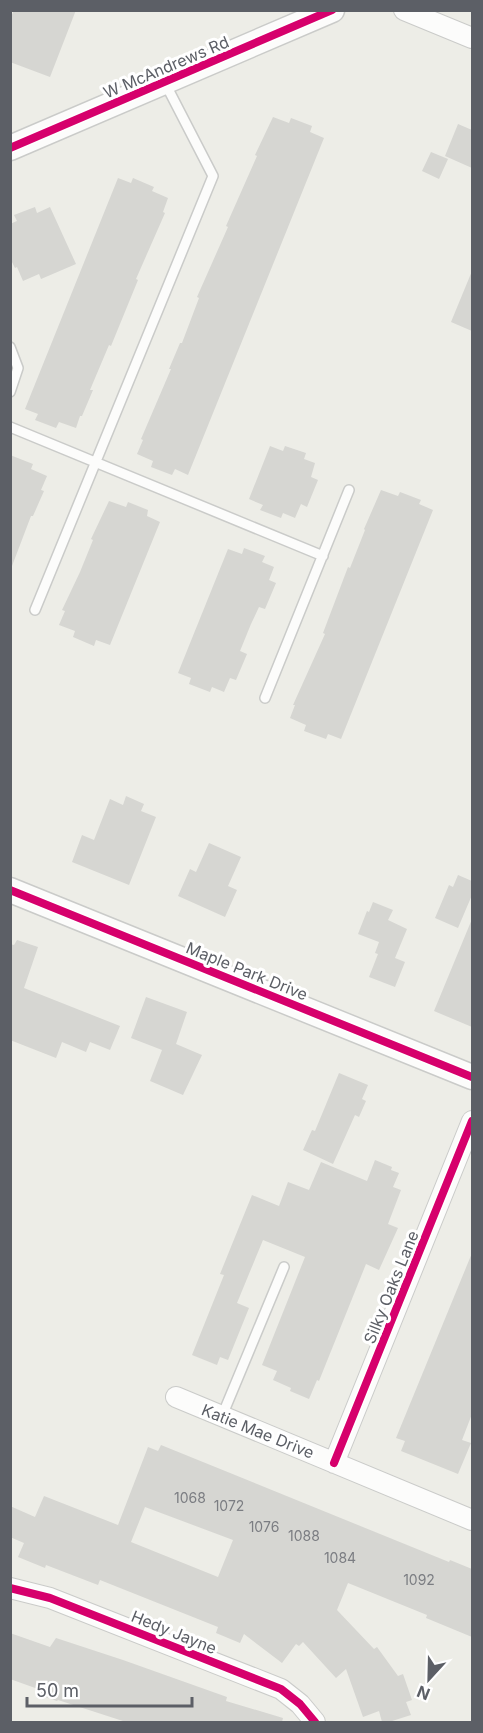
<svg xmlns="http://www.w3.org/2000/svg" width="483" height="1733" font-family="Inter,sans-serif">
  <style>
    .building { fill: #d6d6d2; fill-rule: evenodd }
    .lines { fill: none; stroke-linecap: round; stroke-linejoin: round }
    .service-casing { stroke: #cacbc9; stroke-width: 12 }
    .minor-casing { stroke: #cacbc9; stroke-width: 22 }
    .tertiary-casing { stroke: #cacbc9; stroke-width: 27 }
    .service { stroke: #fcfcfb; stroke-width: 9 }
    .minor { stroke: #fcfcfb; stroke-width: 20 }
    .tertiary { stroke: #fcfcfb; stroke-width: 24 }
    .cycleway-casing { stroke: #fff; stroke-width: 11 }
    .cycleway { stroke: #d6006c; stroke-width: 8 }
    .labels { text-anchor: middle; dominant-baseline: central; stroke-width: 6; stroke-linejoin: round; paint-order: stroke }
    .number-label { font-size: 14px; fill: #7b7d82 }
    .street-label { font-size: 16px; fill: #5c5f66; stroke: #fff }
  </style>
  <rect width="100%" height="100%" fill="#edede7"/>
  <path class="building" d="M 14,10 L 76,10 L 50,77 L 10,62 L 10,19 Z
    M 273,117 L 289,123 L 291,118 L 312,126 L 310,132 L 324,138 L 188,475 L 175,469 L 172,475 L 151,467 L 153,461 L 137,454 L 143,440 L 141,439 L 171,369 L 169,369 L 180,343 L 182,343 L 199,298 L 197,297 L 228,227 L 226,226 L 257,156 L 255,155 Z
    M 458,124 L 472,130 L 472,168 L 445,156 Z
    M 431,152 L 448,159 L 439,179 L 422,171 Z
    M 118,178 L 131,183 L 133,178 L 154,187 L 152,191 L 168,198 L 163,212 L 165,213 L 136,279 L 138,280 L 111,346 L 109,345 L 90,390 L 93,390 L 82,416 L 80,416 L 76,428 L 59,422 L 56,428 L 35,420 L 38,414 L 25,409 Z
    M 35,207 L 37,213 L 50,207 L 76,264 L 41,279 L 39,274 L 23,281 L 17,267 L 15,268 L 10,258 L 10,224 L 17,221 L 14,215 Z
    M 472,271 L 472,331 L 451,322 Z
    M 270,446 L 283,451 L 285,446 L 306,453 L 304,459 L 315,463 L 311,477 L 318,480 L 307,507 L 301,504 L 295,518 L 283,513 L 281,518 L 260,510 L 263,505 L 249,499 Z
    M 10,455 L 33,464 L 31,469 L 47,476 L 41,490 L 44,491 L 33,516 L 31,516 L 12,566 L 10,565 Z
    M 381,490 L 398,496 L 400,492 L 421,500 L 419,504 L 433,510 L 341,739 L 328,734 L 326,739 L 304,731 L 306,725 L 290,718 L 295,705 L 293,705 L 325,634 L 323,633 L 348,567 L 350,568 L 365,530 L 364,529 Z
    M 109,501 L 126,507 L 128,502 L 148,510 L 147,516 L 160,522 L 110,645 L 96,640 L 94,646 L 73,637 L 75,631 L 59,625 L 65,611 L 62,610 L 80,572 L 93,540 L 91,539 Z
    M 244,548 L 265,556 L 262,562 L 274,567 L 269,580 L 276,583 L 265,609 L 259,607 L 251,624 L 240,651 L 247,654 L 236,680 L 230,678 L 224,692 L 212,687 L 210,692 L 189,684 L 191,678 L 178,673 L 228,549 L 242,554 Z
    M 126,796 L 144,804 L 141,811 L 156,817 L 129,885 L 72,862 L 82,835 L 94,840 L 110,799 L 123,805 Z
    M 209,843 L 241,857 L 228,886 L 237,890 L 225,917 L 178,896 L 190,869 L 196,872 Z
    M 458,875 L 472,881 L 472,895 L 458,928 L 435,918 L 449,885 L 453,887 Z
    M 373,902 L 393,910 L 388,920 L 407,929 L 395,958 L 405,962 L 395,987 L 369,977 L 378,954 L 375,953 L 379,942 L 358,934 L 367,911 L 369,912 Z
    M 472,919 L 472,1027 L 434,1011 Z
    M 17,940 L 38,947 L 24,988 L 120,1026 L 110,1050 L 90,1042 L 86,1052 L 62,1042 L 56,1058 L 10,1040 L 10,944 L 14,945 Z
    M 146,997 L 187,1012 L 176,1044 L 202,1055 L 183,1095 L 150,1081 L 162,1050 L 131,1038 Z
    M 339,1073 L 368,1085 L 362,1099 L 366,1101 L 359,1117 L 355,1115 L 333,1164 L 303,1150 L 312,1130 L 315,1131 Z
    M 375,1160 L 392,1167 L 391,1170 L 399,1173 L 393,1187 L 401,1190 L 388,1224 L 398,1228 L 379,1270 L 366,1264 L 319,1381 L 317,1380 L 309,1399 L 290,1391 L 291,1388 L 273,1380 L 277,1371 L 262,1365 L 305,1257 L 263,1240 L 237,1303 L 249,1308 L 228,1360 L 220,1357 L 217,1365 L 192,1355 L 224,1275 L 220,1274 L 252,1195 L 279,1206 L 288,1182 L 309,1190 L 321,1162 L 367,1181 Z
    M 472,1253 L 472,1414 L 462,1440 L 471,1443 L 458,1474 L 401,1451 L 405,1441 L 396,1438 Z
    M 161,1445 L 449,1562 L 450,1560 L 472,1569 L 472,1637 L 426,1618 L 427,1615 L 348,1583 L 337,1610 L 374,1649 L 377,1647 L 398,1676 L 403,1674 L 412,1700 L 406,1702 L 411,1715 L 389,1722 L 382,1722 L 379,1711 L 363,1717 L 346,1669 L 336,1678 L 303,1642 L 299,1646 L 296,1644 L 282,1663 L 244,1634 L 240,1643 L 216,1633 L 218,1627 L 100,1580 L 98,1585 L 46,1565 L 45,1568 L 18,1557 L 24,1543 L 10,1537 L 10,1506 L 35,1517 L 44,1496 L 118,1525 L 148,1447 L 158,1451 ZM 145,1507 L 233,1540 L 218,1577 L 131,1542 Z
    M 10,1633 L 50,1647 L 56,1638 L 123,1660 L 227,1697 L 226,1701 L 283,1718 L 282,1722 L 126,1722 L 58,1700 L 57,1701 L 36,1694 L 38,1689 L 10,1679 Z"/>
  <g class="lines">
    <defs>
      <path id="service" d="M 10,347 L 18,368 L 10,392
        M 10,427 L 323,556
        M 35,610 L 213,176 L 165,83
        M 265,698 L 349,490
        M 222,1416 L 284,1267"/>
      <path id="minor" d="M 404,10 L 472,38
        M 176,1397 L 472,1520
        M 334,1463 L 472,1121
        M 10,1588 L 50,1598 L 281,1689 L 300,1704 L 315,1722"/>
      <path id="tertiary" d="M 10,148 L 332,10
        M 10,890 L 472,1077"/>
    </defs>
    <use href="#service" class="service-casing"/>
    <use href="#minor" class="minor-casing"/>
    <use href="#tertiary" class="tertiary-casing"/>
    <use href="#service" class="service"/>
    <use href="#minor" class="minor"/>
    <use href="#tertiary" class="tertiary"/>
    <defs>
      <path id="cycleway" d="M 10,148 L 332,10
        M 10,890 L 472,1077
        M 334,1463 L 472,1121
        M 10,1588 L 50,1598 L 281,1689 L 300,1704 L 315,1722"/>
    </defs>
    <use href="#cycleway" class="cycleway-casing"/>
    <use href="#cycleway" class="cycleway"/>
  </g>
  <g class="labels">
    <g class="number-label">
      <text x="190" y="1497">1068</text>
      <text x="229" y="1505">1072</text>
      <text x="264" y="1526">1076</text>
      <text x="304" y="1535">1088</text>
      <text x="340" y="1557">1084</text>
      <text x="419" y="1579">1092</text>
    </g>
    <g class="street-label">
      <text transform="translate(166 67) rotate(-23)">W McAndrews Rd</text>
      <text transform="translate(247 971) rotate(22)">Maple Park Drive</text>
      <text transform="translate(391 1287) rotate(-68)">Silky Oaks Lane</text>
      <text transform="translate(258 1431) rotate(22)">Katie Mae Drive</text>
      <text transform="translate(174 1632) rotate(22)">Hedy Jayne</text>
    </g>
  </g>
  <rect width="483" height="1733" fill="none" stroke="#5c5f66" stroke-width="24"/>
  <g transform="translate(429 1679) rotate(202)" stroke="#ffffff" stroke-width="4.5" paint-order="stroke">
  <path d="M0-4.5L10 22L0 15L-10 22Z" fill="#5c5f66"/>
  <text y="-9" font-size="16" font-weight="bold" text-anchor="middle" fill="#5c5f66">N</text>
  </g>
  <path d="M27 1697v9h165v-9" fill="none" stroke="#5c5f66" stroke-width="3"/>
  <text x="36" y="1697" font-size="18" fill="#5c5f66" stroke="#ffffff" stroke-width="4.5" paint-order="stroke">50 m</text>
</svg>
